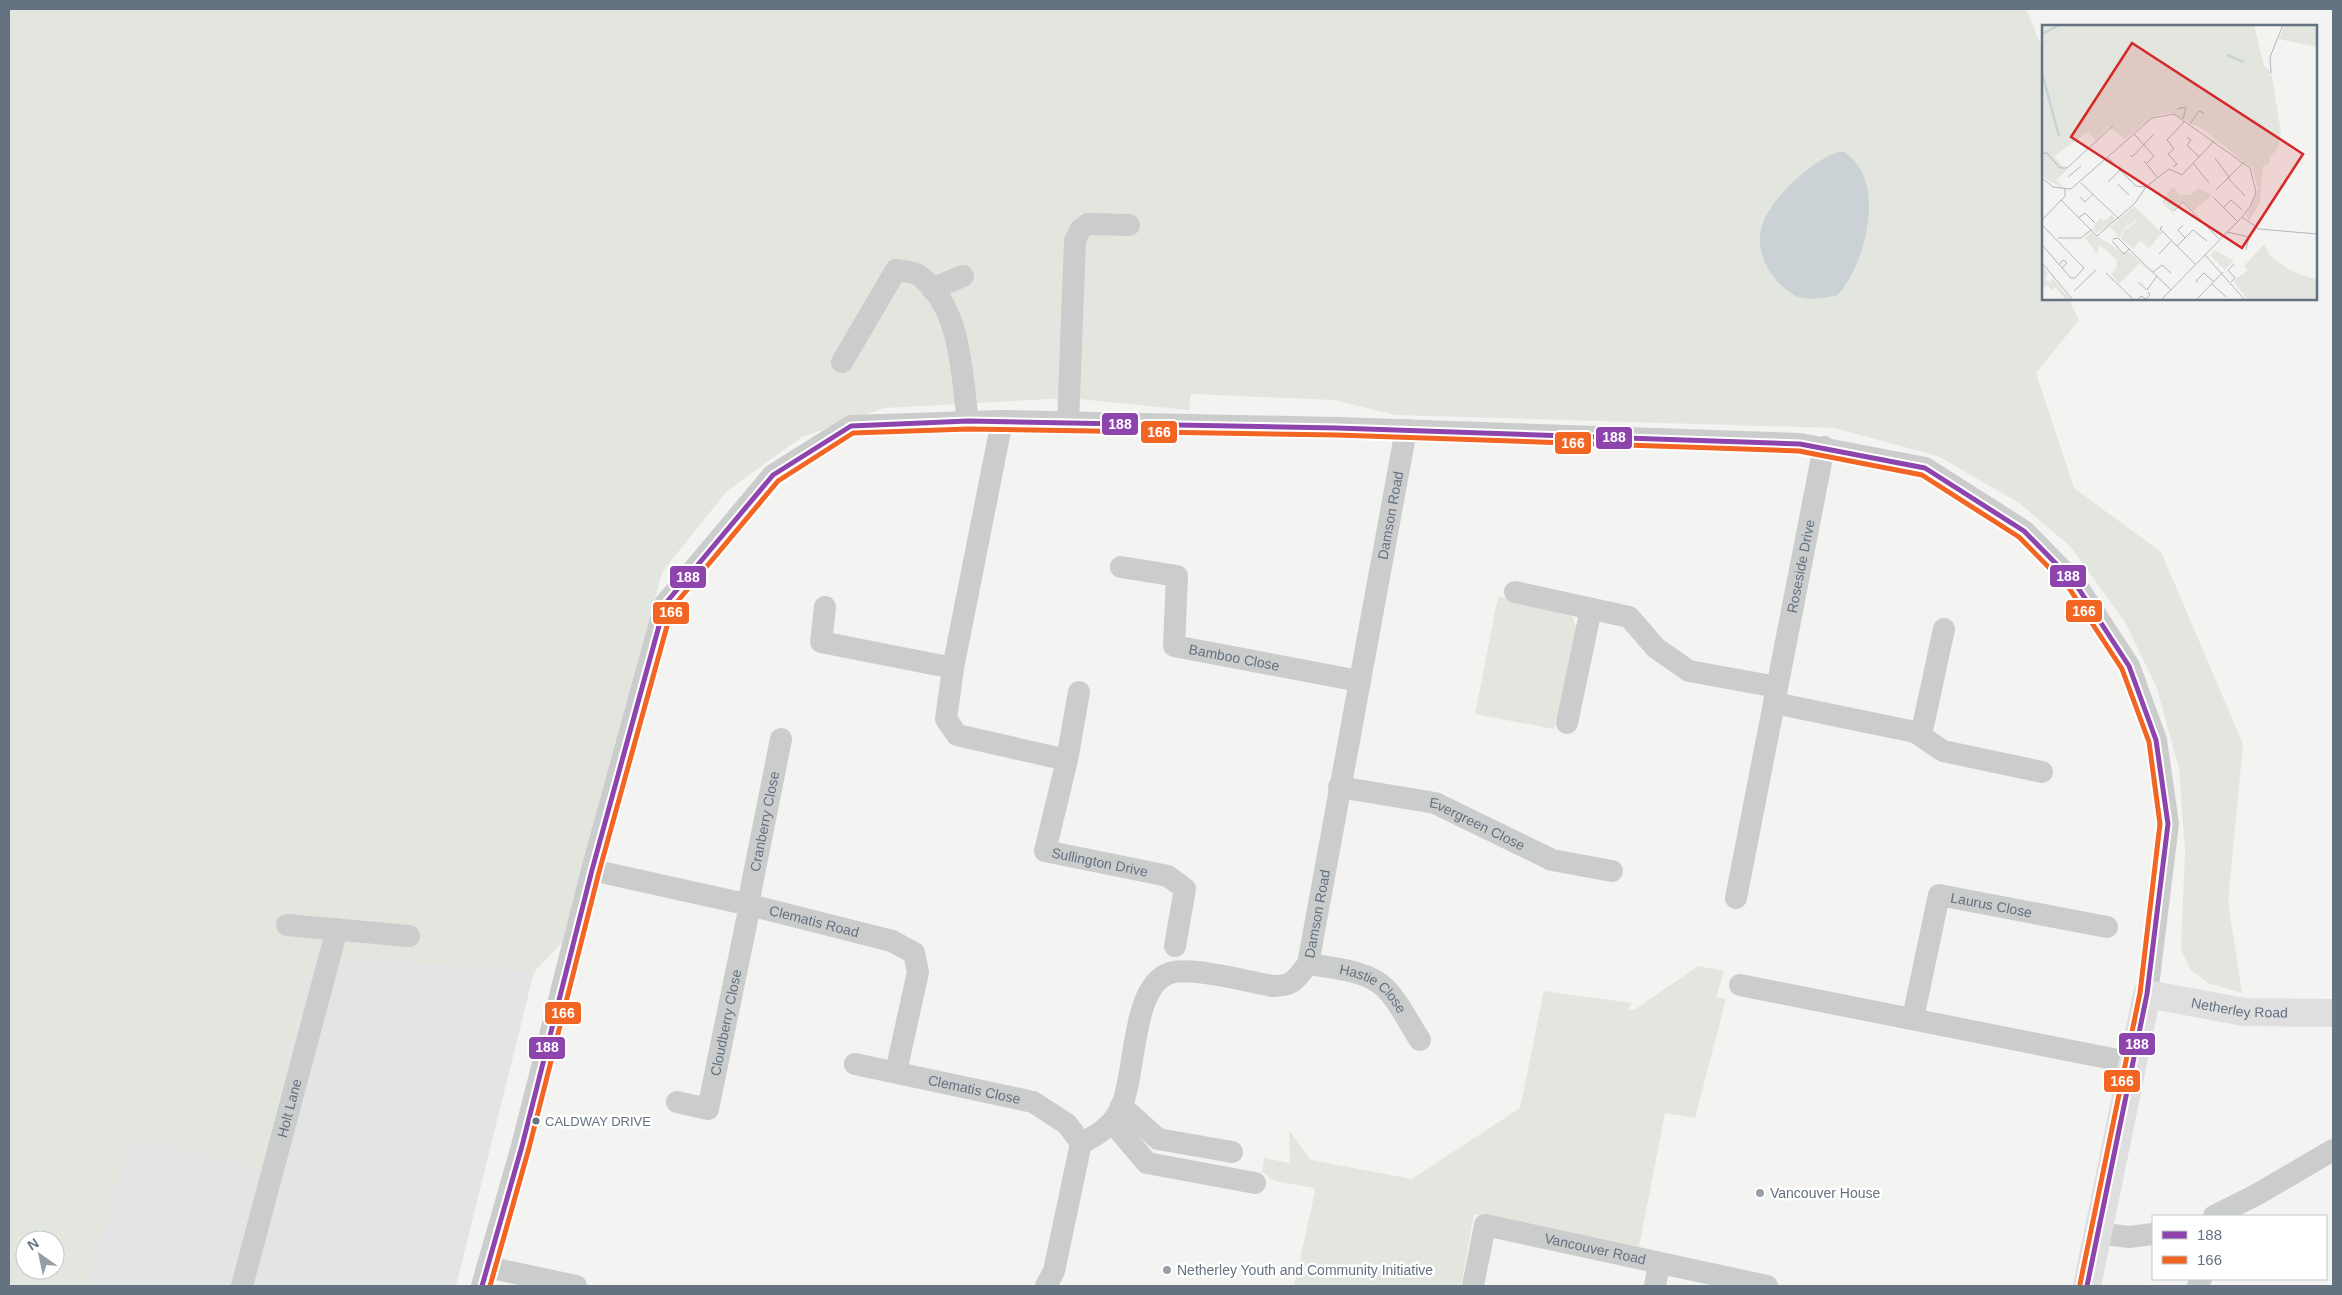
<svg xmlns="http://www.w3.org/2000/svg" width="2342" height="1295" font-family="Arial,sans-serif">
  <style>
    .built { fill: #e3e5e4 }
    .green { fill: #e2e6df; fill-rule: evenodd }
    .water { fill: #cbd2d5 }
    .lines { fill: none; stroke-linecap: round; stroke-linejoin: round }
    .minor { stroke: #cbcccc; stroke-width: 22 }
    .major { stroke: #dfdfe0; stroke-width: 28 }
    .bus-1-casing { stroke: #fff; stroke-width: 9 }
    .bus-2-casing { stroke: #fff; stroke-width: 9 }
    .bus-1 { stroke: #8e44ad; stroke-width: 5 }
    .bus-2 { stroke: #f26522; stroke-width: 5 }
    .bus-dot { fill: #647281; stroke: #fff; stroke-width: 2 }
    .poi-dot { fill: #969fa8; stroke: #fff; stroke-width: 2 }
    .labels { text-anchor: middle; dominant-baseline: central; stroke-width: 5; stroke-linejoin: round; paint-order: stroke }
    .bus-label { font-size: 13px; fill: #647281; stroke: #fff; text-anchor: start }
    .street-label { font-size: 14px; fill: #647281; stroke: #fff }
    .poi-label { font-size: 14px; fill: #647281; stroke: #fff; text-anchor: start }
    .inset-river { fill: none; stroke: #cbd2d5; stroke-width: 2.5 }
    .inset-road { fill: none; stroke: #b1b7bd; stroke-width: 1 }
    .view { fill: #d62828; fill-opacity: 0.15; stroke: #d62828; stroke-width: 2.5 }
    .inset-edge { fill: none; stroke: #647281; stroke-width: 2.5 }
    .line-badge { stroke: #fff; stroke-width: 2 }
    .badge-label { font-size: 14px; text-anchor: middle; font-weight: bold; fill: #fff }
  </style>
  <rect width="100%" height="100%" fill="#f3f3f1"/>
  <path class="built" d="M 314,955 L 534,972 L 456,1286 L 87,1286 L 130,1137 L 263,1169 Z"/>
  <path class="green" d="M 9,9 L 2026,9 L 2043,50 L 2043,299 L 2069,299 L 2079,320 L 2036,373 L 2074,488 L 2161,552 L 2243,744 L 2228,902 L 2242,993 L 2208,983 L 2190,969 L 2181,950 L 2185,851 L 2179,769 L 2157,688 L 2125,622 L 2070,546 L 2019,503 L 1938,456 L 1834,428 L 1396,415 L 1334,400 L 1191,394 L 1189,410 L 1069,398 L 884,408 L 802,437 L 727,491 L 662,572 L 562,943 L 534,972 L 314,955 L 263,1169 L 130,1137 L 87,1286 L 9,1286 ZM 1838,152 L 1847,283 L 1838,295 L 1760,247 C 1760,240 1759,231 1762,224 C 1772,198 1811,161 1838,152 ZM 25,1240 L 55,1240 L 55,1270 L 25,1270 Z
    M 1498,597 L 1566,612 L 1573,617 L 1577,631 L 1554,729 L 1475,714 Z
    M 1698,966 L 1724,971 L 1716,997 L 1726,999 L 1695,1118 L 1665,1113 L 1639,1247 L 1474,1214 L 1461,1286 L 1294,1286 L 1315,1192 L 1314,1188 L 1274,1181 L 1262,1172 L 1264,1158 L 1290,1163 L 1289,1130 L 1311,1160 L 1412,1179 L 1520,1108 L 1544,991 L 1631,1003 L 1628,1010 L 1634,1010 Z"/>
  <path class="water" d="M 1838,152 L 1844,152 C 1888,179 1866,263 1838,295 C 1826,298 1807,301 1796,296 C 1772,284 1753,251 1762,225 C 1770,199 1812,160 1838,152 Z"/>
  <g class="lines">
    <g class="minor">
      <path d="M 932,289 L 963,276"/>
      <path d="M 842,362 L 896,270 C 903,271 916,272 921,277 C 962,310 961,373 968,421"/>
      <path id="s1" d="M 1002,421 L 953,668 L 946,719 L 957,735 L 1067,760 L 1045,851 L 1168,876 L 1185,889 L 1175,946"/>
      <path d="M 1068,423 L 1075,241 L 1080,230 L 1088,224 L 1129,225"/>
      <path id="s2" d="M 1121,567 L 1177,576 L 1174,646 L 1359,681"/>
      <path d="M 1515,592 L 1629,617 L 1656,648 L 1689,671 L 1777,687"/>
      <path d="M 825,607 L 821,642 L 953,668"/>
      <path d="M 1774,703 L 1915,732 L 1943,751 L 2042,772"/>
      <path d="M 1567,723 L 1591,609"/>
      <path d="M 1915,732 L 1923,726 L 1944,629"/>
      <path d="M 1067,760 L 1079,692"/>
      <path id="s3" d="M 1339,787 L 1435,803 L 1552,860 L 1612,871"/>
      <path id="s4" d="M 592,870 L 750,905 L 892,941 L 914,953 L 918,972 L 896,1072"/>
      <path id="s5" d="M 1736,898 L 1824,447"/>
      <path d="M 287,925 L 409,936"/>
      <path id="s6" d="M 1308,964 C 1332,968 1367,970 1385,988 C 1399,1001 1409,1024 1420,1040"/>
      <path d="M 1740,985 L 2133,1063"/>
      <path id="s7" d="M 1913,1018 L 1939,895 L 2107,927"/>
      <path id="s8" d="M 855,1064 L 1033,1102 L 1067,1124 L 1081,1143"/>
      <path id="s9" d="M 677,1102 L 708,1109 L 750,905 L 750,894 L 781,739"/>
      <path d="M 1121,1106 L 1158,1139 L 1232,1152"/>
      <path d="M 1112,1122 L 1147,1163 L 1255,1183"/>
      <path d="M 2214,1216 L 2256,1195 L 2333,1150"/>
      <path d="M 2097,1233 L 2129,1237 L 2153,1234"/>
      <path d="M 487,1267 L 576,1286"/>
      <path id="s10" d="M 242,1286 L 337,929"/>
      <path d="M 482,1286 L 522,1146 L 592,870 L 665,604 L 773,475 L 851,426 L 1002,421 L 1337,428 L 1800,444 L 1925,468 L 2024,531 L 2075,583 L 2129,666 L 2156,740 L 2168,824 L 2147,994"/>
      <path id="s11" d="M 1046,1286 L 1054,1271 L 1081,1143 C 1094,1137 1109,1128 1117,1115 C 1138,1084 1128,987 1170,973 C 1190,966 1251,982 1272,986 C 1294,986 1295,980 1308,964 L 1406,430"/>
      <path id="s12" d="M 1473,1286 L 1485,1225 L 1767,1286"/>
      <path d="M 1655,1286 L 1659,1263"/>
      <path d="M 2198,1286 L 2201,1279"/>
    </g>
    <path class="major" id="s13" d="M 2087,1286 L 2147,994 L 2244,1012 L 2333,1013"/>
    <defs>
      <path id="bus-1" d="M 482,1286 L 522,1146 L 592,870 L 665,604 L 773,475 L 851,426 L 968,421 L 1337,428 L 1800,444 L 1925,468 L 2024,531 L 2075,583 L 2129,666 L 2156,740 L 2168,824 L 2147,994 L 2087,1286"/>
      <path id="bus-2" d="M 490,1286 L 529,1148 L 599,872 L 672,608 L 778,481 L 853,433 L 968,429 L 1337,435 L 1799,451 L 1922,475 L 2019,537 L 2069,588 L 2122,669 L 2149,742 L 2160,824 L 2140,993 L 2080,1284"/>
    </defs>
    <use href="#bus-1" class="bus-1-casing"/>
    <use href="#bus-2" class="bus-2-casing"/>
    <use href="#bus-1" class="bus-1"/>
    <use href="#bus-2" class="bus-2"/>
  </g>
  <circle class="bus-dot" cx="536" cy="1121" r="4.5"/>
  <g class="poi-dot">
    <circle cx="1760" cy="1193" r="5"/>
    <circle cx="1167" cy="1270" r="5"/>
  </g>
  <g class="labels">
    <g class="bus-label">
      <text x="545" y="1121">CALDWAY DRIVE</text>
    </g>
    <g class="street-label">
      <text stroke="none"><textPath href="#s11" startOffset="955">Damson Road</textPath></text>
      <text stroke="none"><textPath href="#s5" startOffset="338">Roseside Drive</textPath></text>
      <text stroke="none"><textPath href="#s2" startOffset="188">Bamboo Close</textPath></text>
      <text stroke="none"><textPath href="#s9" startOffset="325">Cranberry Close</textPath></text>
      <text stroke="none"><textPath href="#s3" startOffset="144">Evergreen Close</textPath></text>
      <text stroke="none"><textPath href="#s1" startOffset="585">Sullington Drive</textPath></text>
      <text stroke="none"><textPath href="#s7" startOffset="179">Laurus Close</textPath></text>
      <text stroke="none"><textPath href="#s11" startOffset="550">Damson Road</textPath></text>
      <text stroke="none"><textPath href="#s4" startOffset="228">Clematis Road</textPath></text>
      <text stroke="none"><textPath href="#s6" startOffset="72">Hastie Close</textPath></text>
      <text stroke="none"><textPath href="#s13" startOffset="392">Netherley Road</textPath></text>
      <text stroke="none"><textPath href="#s9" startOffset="120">Cloudberry Close</textPath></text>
      <text stroke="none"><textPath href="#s8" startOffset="122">Clematis Close</textPath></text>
      <text stroke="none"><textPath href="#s10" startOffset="184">Holt Lane</textPath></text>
      <text stroke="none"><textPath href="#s12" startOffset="175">Vancouver Road</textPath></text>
    </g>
    <g class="poi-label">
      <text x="1770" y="1193">Vancouver House</text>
      <text x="1177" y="1270">Netherley Youth and Community Initiative</text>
    </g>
  </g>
  <g transform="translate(2042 25)">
    <rect width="275" height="275" fill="#f3f3f1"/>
    <path d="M 0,0 L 212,0 L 222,41 L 229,47 L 239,107 L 236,123 L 228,132 L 227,139 L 221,141 L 218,178 L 207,196 L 204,190 L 216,164 L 210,143 L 159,103 L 128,88 L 112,91 L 83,114 L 68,102 L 54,115 L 46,107 L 12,131 L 25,145 L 14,155 L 23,163 L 6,156 L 0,150 ZM 243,0 L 275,0 L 275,22 L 237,14 ZM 131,161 L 138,170 L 149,170 L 156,163 L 170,170 L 151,186 L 141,176 L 131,186 L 133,191 L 120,177 ZM 92,181 L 120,208 L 107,223 L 98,216 L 91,224 L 79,214 L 82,204 L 88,202 L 96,194 L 81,204 L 78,213 L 68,202 ZM 70,190 L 74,195 L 55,208 L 50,204 L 58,193 L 62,196 ZM 49,207 L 80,227 L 88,227 L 113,251 L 98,238 L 77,259 L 69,249 L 75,242 L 74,234 L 58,220 L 55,229 L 43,213 ZM 222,219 L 229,232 L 251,247 L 275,255 L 275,275 L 206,275 L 191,256 L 206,245 L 202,241 ZM 173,225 L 192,236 L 183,244 L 191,253 L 168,230 ZM 0,240 L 6,249 L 3,253 L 8,258 L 10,254 L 13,256 L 29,275 L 24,275 L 13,262 L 10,265 L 5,260 L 0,264 Z" fill="#e2e6df"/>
    <path class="inset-river" d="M 0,9 L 17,0M 185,30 L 202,37M 0,48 L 17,111"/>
    <path class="inset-road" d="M 229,48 L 228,32 L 241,0M 135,84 L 144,82 L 141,94M 148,99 L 157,86 L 162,88M 92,109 L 112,131 L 105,138M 145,112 L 149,115 L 145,120 L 157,132M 0,128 L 5,128 L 18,143 L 25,143 L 71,101M 88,130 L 90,132 L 112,109M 66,133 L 94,161 L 104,162M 173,133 L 187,152M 102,136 L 115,152M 151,138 L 167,158M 131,142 L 135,139 L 126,129 L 132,124 L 125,115 L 143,96M 26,152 L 39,141M 0,153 L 11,162 L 29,164 L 110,93 L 132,89 L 208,143 L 214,167 L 209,180 L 200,192M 186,153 L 203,171M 66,157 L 78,145M 39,158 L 77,194M 76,159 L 87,170M 104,162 L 127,144 L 140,150 L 172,116M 174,165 L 202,137M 38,172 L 43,177 L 51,169M 171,172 L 195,196M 19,175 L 55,211 L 93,178 L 104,162M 182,182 L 189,175 L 200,185M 132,186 L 141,177 L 177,214M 36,193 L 43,188 L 53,198M 0,195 L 23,171 L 23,164M 0,200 L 42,243 L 33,253 L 29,253 L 0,220M 141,200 L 136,205 L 143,213M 120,201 L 118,204 L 153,239M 185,207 L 207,212 L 204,225M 16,213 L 39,213 L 49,205M 70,216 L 82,229 L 87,224 L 76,213 L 71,214M 135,221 L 151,205 L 165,216M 87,224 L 129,265M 117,229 L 129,216M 163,230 L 203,275M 0,238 L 31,275M 17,240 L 21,235 L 25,238 L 20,243M 111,247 L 120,240 L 129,248M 64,248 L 92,275M 96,257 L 105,265 L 115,251M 156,257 L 154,256 L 162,248 L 172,257M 189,257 L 193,253 L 186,245 L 192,239M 170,259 L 184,272M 32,266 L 54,245M 95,275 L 99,271 L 104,274 L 108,270 L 106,267M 119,275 L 200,192 L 217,204 L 275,209M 154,275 L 181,247"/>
    <path class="view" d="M 90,18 L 261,129 L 200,223 L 29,112 Z"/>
    <rect width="275" height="275" class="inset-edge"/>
  </g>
  <g class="line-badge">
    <rect x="1101" y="412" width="38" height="24" rx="5" fill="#8e44ad"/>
    <rect x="1140" y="420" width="38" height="24" rx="5" fill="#f26522"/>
    <rect x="1595" y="426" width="38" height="24" rx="5" fill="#8e44ad"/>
    <rect x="1554" y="431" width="38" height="24" rx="5" fill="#f26522"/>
    <rect x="2049" y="564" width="38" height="24" rx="5" fill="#8e44ad"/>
    <rect x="669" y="565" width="38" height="24" rx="5" fill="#8e44ad"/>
    <rect x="2065" y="599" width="38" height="24" rx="5" fill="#f26522"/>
    <rect x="652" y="601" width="38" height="24" rx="5" fill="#f26522"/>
    <rect x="544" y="1001" width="38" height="24" rx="5" fill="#f26522"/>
    <rect x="2118" y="1032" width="38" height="24" rx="5" fill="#8e44ad"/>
    <rect x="528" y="1036" width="38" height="24" rx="5" fill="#8e44ad"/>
    <rect x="2103" y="1069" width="38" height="24" rx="5" fill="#f26522"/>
  </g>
  <g class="badge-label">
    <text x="1120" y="429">188</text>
    <text x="1159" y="437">166</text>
    <text x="1614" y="442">188</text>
    <text x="1573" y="448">166</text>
    <text x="2068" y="581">188</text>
    <text x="688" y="582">188</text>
    <text x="2084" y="616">166</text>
    <text x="671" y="617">166</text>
    <text x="563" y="1018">166</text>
    <text x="2137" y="1049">188</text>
    <text x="547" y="1052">188</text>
    <text x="2122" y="1086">166</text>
  </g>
  <rect width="2342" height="1295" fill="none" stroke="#647281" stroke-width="20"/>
  <rect x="2152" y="1215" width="175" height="65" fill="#ffffff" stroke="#c1c7cd"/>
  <rect x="2162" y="1231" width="25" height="8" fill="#8e44ad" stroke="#c1c7cd"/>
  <text x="2197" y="1240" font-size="15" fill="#647281">188</text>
  <rect x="2162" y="1256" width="25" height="8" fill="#f26522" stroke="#c1c7cd"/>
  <text x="2197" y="1265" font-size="15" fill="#647281">166</text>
  <g transform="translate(40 1255) rotate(327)"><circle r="24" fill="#ffffff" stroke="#c1c7cd"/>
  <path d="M0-4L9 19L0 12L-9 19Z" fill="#969fa8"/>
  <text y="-8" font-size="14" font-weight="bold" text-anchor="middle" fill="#647281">N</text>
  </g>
</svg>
